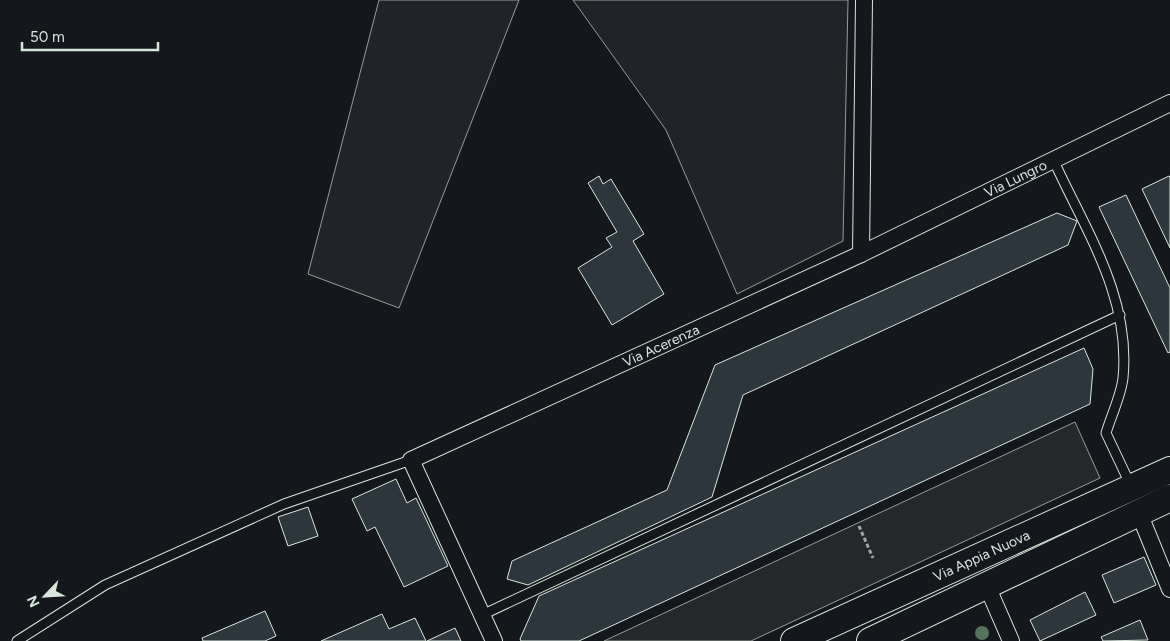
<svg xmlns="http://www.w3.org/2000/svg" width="1170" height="641" font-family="Figtree,sans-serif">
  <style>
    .green { fill: #202428; stroke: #939e99 }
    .parking { fill: #24282b; stroke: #939e99 }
    .building { fill: #2c363c; stroke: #d8e6dc }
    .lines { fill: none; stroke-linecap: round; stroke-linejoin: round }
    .lane-casing { stroke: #d8e6dc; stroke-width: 11 }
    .street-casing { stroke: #d8e6dc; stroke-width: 18 }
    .primary-casing { stroke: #d8e6dc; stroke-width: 28 }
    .path { stroke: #9da8a2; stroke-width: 3; stroke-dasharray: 4 2.5; stroke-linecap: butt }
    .lane { stroke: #14181c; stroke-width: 9 }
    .street { stroke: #14181c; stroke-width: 16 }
    .primary { stroke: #14181c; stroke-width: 26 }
    .tree { fill: #55745f }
    .labels { text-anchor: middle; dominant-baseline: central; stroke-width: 4; stroke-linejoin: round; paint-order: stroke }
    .street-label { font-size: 14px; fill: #d8e6dc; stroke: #14181c }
  </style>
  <rect width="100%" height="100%" fill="#14181c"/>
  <path class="green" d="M 379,0 L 519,0 L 399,308 L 308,274 Z
    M 573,0 L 848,0 L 843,241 L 737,294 L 666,130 Z"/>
  <path class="parking" d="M 1075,422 L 1100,478 L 751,641 L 604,641 Z"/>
  <path class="building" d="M 599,176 L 603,184 L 611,179 L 644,234 L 633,241 L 664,294 L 612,325 L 578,268 L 612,247 L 606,238 L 617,232 L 588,183 Z
    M 1169,176 L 1170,177 L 1170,248 L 1142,189 Z
    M 1126,195 L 1170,288 L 1170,352 L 1168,353 L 1099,207 Z
    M 1057,213 L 1077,221 L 1068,245 L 743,395 L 712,497 L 528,585 L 507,579 L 512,561 L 667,490 L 715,365 Z
    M 1084,348 L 1093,369 L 1090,404 L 579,641 L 521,641 L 520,639 L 539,596 Z
    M 396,479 L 407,503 L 416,498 L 448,566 L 404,587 L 375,527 L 367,531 L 352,499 Z
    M 308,507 L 318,536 L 288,546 L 278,517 Z
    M 1144,557 L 1156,585 L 1114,603 L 1102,575 Z
    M 1085,592 L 1096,615 L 1040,641 L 1030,620 Z
    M 265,611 L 276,636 L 265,641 L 203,641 L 202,638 Z
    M 382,614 L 389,629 L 415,618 L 426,641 L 321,641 Z
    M 1140,620 L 1148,640 L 1103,641 L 1101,637 Z
    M 455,628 L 461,641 L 427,641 Z"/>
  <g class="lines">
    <defs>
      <path id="lane" d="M 1053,159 C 1085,230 1131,296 1123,378 C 1121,396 1111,416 1106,433 L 1131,486
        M 482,615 L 1120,315
        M 17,641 L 105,585 L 284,504 L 411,460"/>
      <g id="street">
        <path d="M 861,254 L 864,0"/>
        <path d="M 1139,513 L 1170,589"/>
        <path d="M 987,586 L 1011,641"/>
        <path id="s1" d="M 494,641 L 411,460 L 861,254 L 1170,103"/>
      </g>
      <g id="primary">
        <path id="s2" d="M 794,641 L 1170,470"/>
        <path d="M 870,641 L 1170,498"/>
      </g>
    </defs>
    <use href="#lane" class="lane-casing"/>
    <use href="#street" class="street-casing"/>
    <use href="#primary" class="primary-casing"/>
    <path class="path" d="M 859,526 L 873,558"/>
    <use href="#lane" class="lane"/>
    <use href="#street" class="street"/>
    <use href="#primary" class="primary"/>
  </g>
  <circle class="tree" cx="982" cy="633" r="7"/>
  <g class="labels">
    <g class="street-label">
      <text stroke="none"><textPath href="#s1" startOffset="866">Via Lungro</textPath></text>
      <text stroke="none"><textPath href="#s1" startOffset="474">Via Acerenza</textPath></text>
      <text stroke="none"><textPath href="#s2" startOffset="206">Via Appia Nuova</textPath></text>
    </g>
  </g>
  <g transform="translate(45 596) rotate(245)" stroke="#14181c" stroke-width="4" paint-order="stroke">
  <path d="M0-4L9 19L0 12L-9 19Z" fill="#d8e6dc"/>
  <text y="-8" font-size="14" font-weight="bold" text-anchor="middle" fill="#d8e6dc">N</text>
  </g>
  <path d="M22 42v8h136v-8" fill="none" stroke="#d8e6dc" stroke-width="2.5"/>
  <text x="30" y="42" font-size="15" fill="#d8e6dc" stroke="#14181c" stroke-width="4" paint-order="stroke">50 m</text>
</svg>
